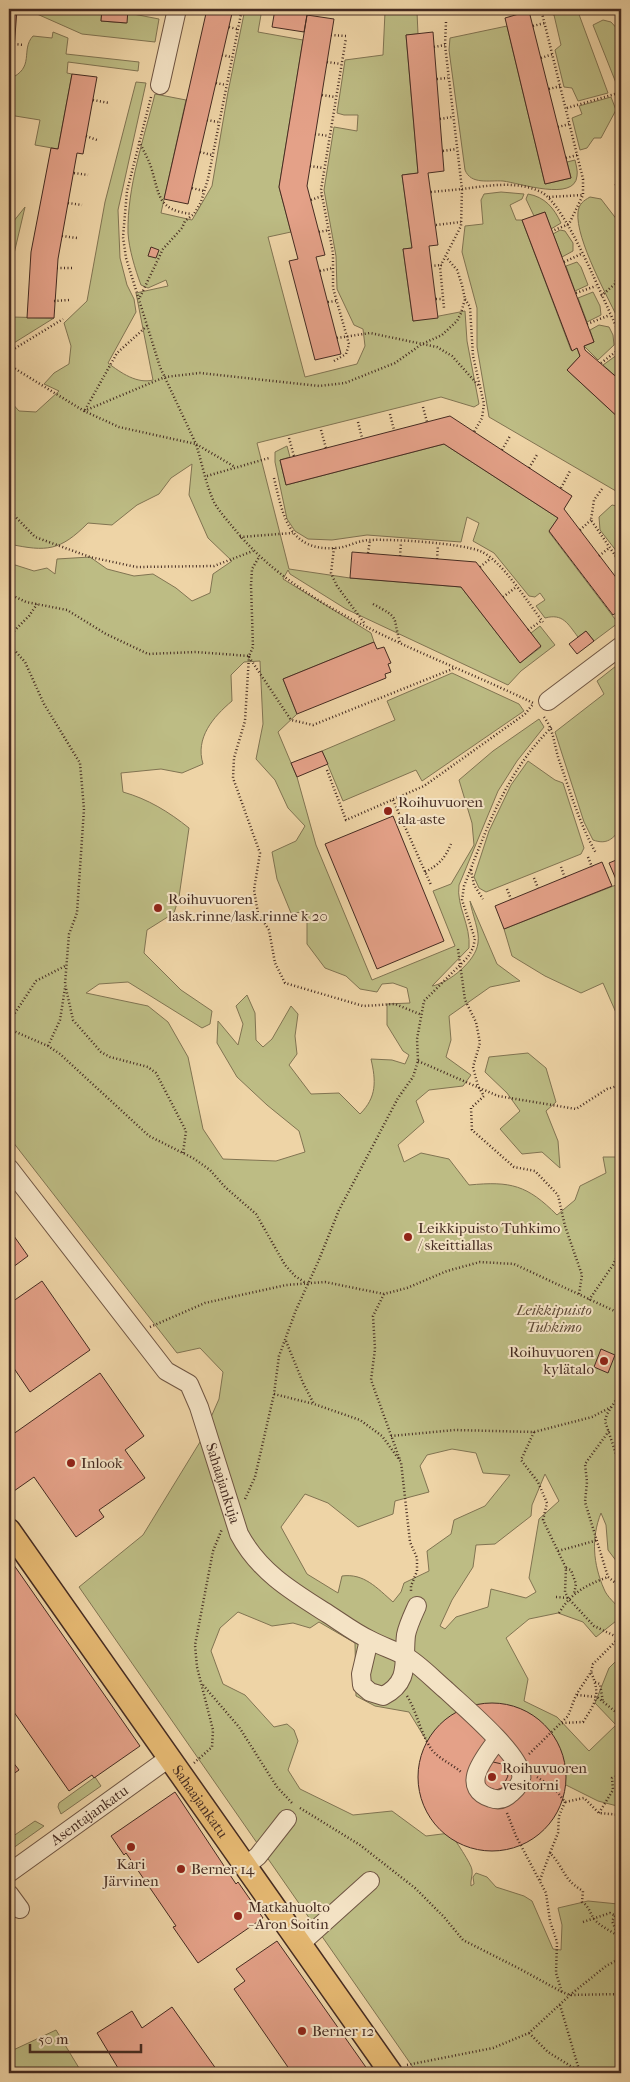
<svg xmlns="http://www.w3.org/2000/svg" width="630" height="2082" font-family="'IM FELL French Canon',serif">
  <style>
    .green { fill: #bdbc84; stroke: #817452; fill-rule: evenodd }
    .building { fill: #e4a188; stroke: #452b21 }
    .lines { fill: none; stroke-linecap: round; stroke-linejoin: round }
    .minor-casing { stroke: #6f5542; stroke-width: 20 }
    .major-casing { stroke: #452b21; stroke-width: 25 }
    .path { stroke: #452b21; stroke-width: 2.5; stroke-dasharray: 1 2.5; stroke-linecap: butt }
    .minor { stroke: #f4e3c5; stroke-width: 18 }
    .major { stroke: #e7ba73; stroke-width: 22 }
    .poi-dot { fill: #8f2418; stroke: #f4e3c5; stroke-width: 2 }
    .labels { text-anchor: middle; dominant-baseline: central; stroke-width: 4; stroke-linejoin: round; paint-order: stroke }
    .poi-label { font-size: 15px; fill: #452b21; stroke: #f4e3c5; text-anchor: start }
    .park-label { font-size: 15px; font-style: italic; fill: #5d4835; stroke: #f4e3c5 }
    .street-label { font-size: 15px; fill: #452b21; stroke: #f4e3c5 }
  </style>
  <rect width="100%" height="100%" fill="#eed4a6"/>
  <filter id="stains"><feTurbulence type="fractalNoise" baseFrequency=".004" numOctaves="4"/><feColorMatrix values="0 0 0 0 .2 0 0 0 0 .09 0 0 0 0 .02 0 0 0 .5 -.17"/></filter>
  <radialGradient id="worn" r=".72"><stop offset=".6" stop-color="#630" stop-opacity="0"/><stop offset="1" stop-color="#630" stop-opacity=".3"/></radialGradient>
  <path class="green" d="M 33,9 L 102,9 L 101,21 L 126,23 L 128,13 L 159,19 L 155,42 L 82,34 L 37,14 Z
    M 245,9 L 262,9 L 258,32 L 303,40 L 279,187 L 291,232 L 268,237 L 305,377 L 357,364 L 365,346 L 363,329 L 354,325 L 337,289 L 336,256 L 324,190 L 334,127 L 357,131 L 358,115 L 344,115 L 337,113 L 345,60 L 383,55 L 385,12 L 417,12 L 418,34 L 406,35 L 418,173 L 402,175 L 412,248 L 403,249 L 413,321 L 465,311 L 467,341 L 479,404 L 474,407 L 441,397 L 257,443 L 289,569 L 350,578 L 461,587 L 520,663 L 541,647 L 531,633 L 540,626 L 555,645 L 521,671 L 508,685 L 346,609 L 290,574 L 288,570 L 283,579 L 371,633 L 374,642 L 283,679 L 297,714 L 278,732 L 297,777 L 316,845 L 372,980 L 455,946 L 433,891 L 451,884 L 474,845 L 472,823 L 459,780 L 493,751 L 539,719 L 544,727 L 517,761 L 498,791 L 459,885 C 456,906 471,925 469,948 L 432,986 C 449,983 476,961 478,943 C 480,931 472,914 470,901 L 497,964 L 520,981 L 490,987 L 449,1016 L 451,1040 L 446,1057 L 471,1075 L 463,1086 L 429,1090 L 416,1101 L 424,1122 L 398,1145 L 404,1162 L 421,1153 L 449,1159 L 469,1185 C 511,1181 527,1185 557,1215 L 575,1200 L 580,1186 L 606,1173 L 603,1157 L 621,1157 L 620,1566 L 608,1550 L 606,1525 L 601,1513 C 591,1538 593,1564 604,1589 C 607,1597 616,1604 621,1610 L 621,1617 L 596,1637 L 583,1622 L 558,1613 L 529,1619 L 506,1638 L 528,1679 L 524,1701 L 557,1717 L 589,1751 L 616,1725 L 595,1703 L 609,1668 L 621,1656 L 621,1807 L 598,1801 L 544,1774 L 524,1794 L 487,1820 L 464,1804 L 447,1780 L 428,1743 L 409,1712 L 375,1706 L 356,1696 L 355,1643 L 319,1622 L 310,1628 L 293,1623 L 272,1626 L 238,1612 L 220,1628 L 211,1651 L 223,1684 L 245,1695 L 274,1727 L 287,1724 L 294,1730 L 298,1741 L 288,1770 L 300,1789 L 353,1815 L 392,1811 L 426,1836 L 450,1833 C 454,1838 472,1865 472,1870 C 473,1875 470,1881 471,1886 L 474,1884 L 473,1877 L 476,1873 L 487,1877 L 496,1887 L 524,1896 L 532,1901 L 553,1949 L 561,1950 L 562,1925 L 558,1908 L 588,1901 L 618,1904 L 621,1900 L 621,2073 L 417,2073 L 79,1587 L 143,1535 L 200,1442 L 219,1399 L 223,1372 L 200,1348 L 177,1353 L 9,1137 L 9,563 L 34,571 L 47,568 L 55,574 L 57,559 L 90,557 L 107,569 L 134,576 L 153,574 L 176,588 L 192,601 L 210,593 L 213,574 L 232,561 L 208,538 L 189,495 L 192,464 L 171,478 L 159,494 L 137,505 L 112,525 L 88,523 C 60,551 47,552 9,544 L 9,400 L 19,411 L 36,412 L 59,391 L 44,384 L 54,373 L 69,364 L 71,346 L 64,323 L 87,301 L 105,202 L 136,82 L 146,83 L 118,210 L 120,258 L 127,285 L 134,299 L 136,312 L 108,363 C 121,373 137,384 153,380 L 136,293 L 168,286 L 166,280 L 148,288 L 141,285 C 135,269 129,249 128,233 C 127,187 144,138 155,94 L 186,100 L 161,213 L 192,220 L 212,186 L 228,92 ZM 260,661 L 263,724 L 256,759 L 275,780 L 288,808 L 305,826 L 296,841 L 272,852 L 277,879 L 291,913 L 307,912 L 307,944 L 325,968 L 346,976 L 360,989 L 377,992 L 382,984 L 393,983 L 407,988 L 410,1003 L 387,1004 L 387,1025 L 403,1051 L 409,1055 L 405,1064 L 392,1060 L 371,1059 C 376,1081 377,1097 360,1114 L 339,1093 L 311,1094 L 289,1065 L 297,1054 L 295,1036 L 298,1014 L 291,1006 L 272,1039 L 263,1047 L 256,1040 L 255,1013 L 247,995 L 236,1006 L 243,1024 L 238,1045 L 218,1021 L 217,1043 L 237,1077 L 267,1105 L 299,1131 L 305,1152 L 276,1161 L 223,1159 L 203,1129 L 188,1057 L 168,1022 L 148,1006 L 86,993 L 99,984 L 128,982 L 202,1028 L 210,1024 L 212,1011 L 181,990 L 144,953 L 147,930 L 174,913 L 179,897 L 189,828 C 169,812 148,799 123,792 L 121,773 L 161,769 L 182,773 L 203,764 C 195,738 213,717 232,701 L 231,675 L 244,662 ZM 452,1449 L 476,1453 L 483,1473 L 510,1475 L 485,1506 L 454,1520 L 451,1534 L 427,1551 L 429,1571 L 404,1583 L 401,1592 L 393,1602 C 377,1588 364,1573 342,1576 L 338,1593 L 307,1574 L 281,1527 L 305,1494 L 328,1503 L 358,1527 L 393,1514 L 395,1501 L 429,1492 L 420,1466 L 427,1455 ZM 545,1474 L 559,1501 L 539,1519 L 529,1578 L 536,1592 L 526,1598 L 491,1589 L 488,1607 L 456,1617 L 445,1629 L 440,1626 L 452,1600 L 473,1567 L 476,1545 L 495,1544 L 531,1516 L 532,1505 Z
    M 546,9 L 577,9 L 608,93 L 578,101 L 572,88 L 564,87 L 555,50 L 561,45 L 554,15 L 547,13 Z
    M 603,20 L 611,22 L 621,33 L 621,85 L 618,88 L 593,25 Z
    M 507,26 L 545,184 L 571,178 L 567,162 L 575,160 C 576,165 578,171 577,176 C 575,202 519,183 503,181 C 489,180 471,185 465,170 L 449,50 L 450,38 Z
    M 53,32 L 68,38 L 66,54 L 139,62 L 138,71 L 68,62 L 67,73 L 72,74 L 58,149 L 35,145 L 40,120 L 9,115 L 9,79 C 36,68 20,50 33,36 L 52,38 Z
    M 611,97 L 616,110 L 601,138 L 594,138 L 587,148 L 580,150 L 572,118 L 582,114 L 579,106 Z
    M 501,192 L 524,194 L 522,199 L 510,205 L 516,220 L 522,220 L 571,350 L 577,348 L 580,356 L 567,370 L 621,420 L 621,494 L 489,417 L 477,347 L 477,308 L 462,252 L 465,226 L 483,224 L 481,200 L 484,194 Z
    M 528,194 C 545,197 554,208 561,223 L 551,229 L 545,212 L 534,216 L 526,199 Z
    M 590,197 L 601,199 L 621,225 L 621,325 C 609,299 575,239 578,212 C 579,204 583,201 590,197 Z
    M 25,207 L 13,258 L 11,317 L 54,318 L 9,346 L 9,227 Z
    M 560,230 L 565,231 L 573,243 L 573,251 L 562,257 L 553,234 Z
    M 577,262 L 581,267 L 588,285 L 575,291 L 566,266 Z
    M 593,292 L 600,306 L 601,315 L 587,322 L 578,298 Z
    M 599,325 L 609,327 L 613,335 L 614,345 L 598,360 L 584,346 L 594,342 L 590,330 Z
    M 621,352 L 621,381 L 603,365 Z
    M 444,444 L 558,518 L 549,532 L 618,623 L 594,641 L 586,631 L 578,637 C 568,624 563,613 545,618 L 536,606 L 545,600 L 540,593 L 535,597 L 529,596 L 494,553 L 473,541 L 479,523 L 467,517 L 461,542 L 367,535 L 332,540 L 308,539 L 295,531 L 287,519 L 275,462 L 275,452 L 287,446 L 290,457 L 280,460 L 286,485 Z
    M 612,505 L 621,507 L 621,557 L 600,530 L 599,517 Z
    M 621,662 L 621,828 C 613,839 607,845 593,840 L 584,822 L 555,732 L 604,694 L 597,681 Z
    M 452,673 L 519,704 L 524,711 L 422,781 L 416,770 L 343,801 L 322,751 L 395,720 L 387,701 Z
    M 528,761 L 555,780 L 563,783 L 584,848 L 581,854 L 486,892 L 479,888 L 474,877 L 489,831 L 511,785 Z
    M 621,883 L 621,1024 L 603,983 L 581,993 L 545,976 L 512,956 L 504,929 Z
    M 528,1053 L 546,1068 L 556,1102 L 546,1111 L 558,1141 L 560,1168 L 542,1152 L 522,1154 L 500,1129 L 520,1111 L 507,1093 L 485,1072 L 489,1057 Z
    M 95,1777 L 101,1786 L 61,1814 L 58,1807 L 59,1803 Z
    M 35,1821 L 44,1826 L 9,1851 L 9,1839 Z
    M 56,2030 L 82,2073 L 9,2073 L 9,2052 Z"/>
  <path class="building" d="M 9,9 L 17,9 L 13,63 L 9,63 Z
    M 102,9 L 128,9 L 127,23 L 101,21 Z
    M 207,9 L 233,9 L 188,204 L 164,199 Z
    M 275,9 L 311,11 L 310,15 L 307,15 L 304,32 L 272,27 Z
    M 529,11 L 571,178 L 545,184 L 505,18 Z
    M 307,15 L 334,19 L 307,186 L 325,255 L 316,257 L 341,354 L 315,360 L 289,261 L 298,259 L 279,187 Z
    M 433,32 L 444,171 L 428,173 L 438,245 L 429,246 L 438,318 L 413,321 L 403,249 L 412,248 L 402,175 L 418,173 L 406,35 Z
    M 72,74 L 97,77 L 83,154 L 77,153 L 58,259 L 54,318 L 27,318 L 31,252 L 51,148 L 58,149 Z
    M 545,212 L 594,342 L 584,346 L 585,350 L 621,381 L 621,420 L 567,370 L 580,356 L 577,348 L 572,351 L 522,220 Z
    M 151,247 L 159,250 L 156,258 L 148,256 Z
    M 450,416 L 572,496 L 564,509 L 621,584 L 621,609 L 613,615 L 549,531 L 558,518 L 444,444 L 286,485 L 280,460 Z
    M 352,552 L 476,562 L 541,646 L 520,663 L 461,587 L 350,578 Z
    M 586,631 L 594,641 L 577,654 L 569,644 Z
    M 374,642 L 377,649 L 384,647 L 391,663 L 388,664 L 391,672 L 385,674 L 386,678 L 297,714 L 283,679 Z
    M 322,751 L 328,764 L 297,777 L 291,763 Z
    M 393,816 L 444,941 L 377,969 L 325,844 Z
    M 621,858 L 621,883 L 618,884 L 609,863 Z
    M 602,862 L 612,886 L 504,929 L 495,906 Z
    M 9,1229 L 28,1256 L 9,1270 Z
    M 42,1281 L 90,1350 L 30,1392 L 9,1361 L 9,1304 Z
    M 601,1349 L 615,1355 L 608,1373 L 594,1367 Z
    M 100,1373 L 144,1436 L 125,1450 L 145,1478 L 99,1510 L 104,1517 L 76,1537 L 34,1477 L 14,1491 L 9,1483 L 9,1437 Z
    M 9,1558 L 140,1746 L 94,1778 L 92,1775 L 69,1791 L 9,1705 Z
    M418 1777a74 74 0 1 1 148 0a74 74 0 1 1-148 0Z
    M 9,1757 L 19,1770 L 9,1777 Z
    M 493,1762 L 502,1764 L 508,1776 L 502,1788 L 493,1791 L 480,1783 L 489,1763 Z
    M 175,1792 L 236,1884 L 238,1882 L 263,1918 L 198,1963 L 173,1927 L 176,1926 L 126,1853 L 124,1855 L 111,1836 Z
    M 277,1941 L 370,2073 L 292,2073 L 234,1989 L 245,1981 L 236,1969 Z
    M 172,2007 L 219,2073 L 121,2073 L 97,2033 L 132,2011 L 142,2028 Z"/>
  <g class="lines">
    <defs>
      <g id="minor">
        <path d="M 160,85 L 177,9"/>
        <path d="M 548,701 L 621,646"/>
        <path id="s1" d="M 9,1168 L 166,1371 L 189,1384 L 199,1407 L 239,1534 C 259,1572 293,1592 328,1614 C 342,1623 355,1633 370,1640 C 381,1646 394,1650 405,1656 C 419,1664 433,1679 446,1690 C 463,1706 518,1752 521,1774 C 523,1782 517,1788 511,1793 C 505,1799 499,1801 491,1798 C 458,1787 486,1756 497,1740"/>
        <path d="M 369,1640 L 361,1674 L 362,1685 L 370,1692 L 383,1696 C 411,1682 403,1661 406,1635 C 408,1625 413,1615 417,1606"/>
        <path d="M 246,1866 L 258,1856 L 287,1819"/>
        <path id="s2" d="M 9,1873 L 169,1758"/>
        <path d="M 9,1894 L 20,1909"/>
        <path d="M 300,1944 L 370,1881"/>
      </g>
      <g id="major">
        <path id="s3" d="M 9,1530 L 391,2073"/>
      </g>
    </defs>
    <use href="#minor" class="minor-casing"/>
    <use href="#major" class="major-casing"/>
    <path class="path" d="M 140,9 L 161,13
      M 541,9 L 583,179 L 583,195 L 569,224 L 552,231
      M 17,11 L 26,12
      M 446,22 L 445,45 L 462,189 C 487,186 517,180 541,192 C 567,205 605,306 621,336
      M 533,26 L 545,23
      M 229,27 L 237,29
      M 331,35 L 346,36
      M 14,44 L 24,45
      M 434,47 L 445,45
      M 222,55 L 231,57
      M 541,58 L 553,54
      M 327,62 L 341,64
      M 437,79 L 448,78
      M 216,83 L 226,85
      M 549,89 L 561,86
      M 322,95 L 335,97
      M 151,97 L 127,191 L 123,237 L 126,258 L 160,367 L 196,444 L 235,467
      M 93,100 L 109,103
      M 567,108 L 615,94 L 621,89
      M 440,119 L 452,117
      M 207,120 L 218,122
      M 558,127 L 570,124
      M 315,134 L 329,136
      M 86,136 L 97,140
      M 139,141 C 143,150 148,158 151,167 C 160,196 157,210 192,214
      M 443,151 L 456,149
      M 200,152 L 212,155
      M 566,158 L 578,155
      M 310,166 L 323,168
      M 74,173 L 88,175
      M 615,184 L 621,187
      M 192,188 L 204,191
      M 431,192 L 462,189 L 461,226 L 440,267 L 444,308
      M 549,197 L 583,195
      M 311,200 L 322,196
      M 68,203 L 82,205
      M 436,225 L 461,222
      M 319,232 L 329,230
      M 62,236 L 77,238
      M 564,262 L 581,254
      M 431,266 L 442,265
      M 57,268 L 72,268
      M 320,271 L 333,268
      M 576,293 L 596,286
      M 601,296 L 615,284 L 621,255
      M 140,297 L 163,249 L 182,228 L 185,221 L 194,214 L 201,202 L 208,179 L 242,9
      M 436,299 L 443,299
      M 465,299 L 470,307 L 473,356 L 484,404 L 482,418 L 474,432
      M 54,301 L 70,300
      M 328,302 L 336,301
      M 587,324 L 610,315
      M 337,338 L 370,333 L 437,347 L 452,356 L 479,386
      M 9,352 L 63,319
      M 334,361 L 346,354 L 349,344 L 333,288 L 333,253 L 321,190 L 346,38
      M 601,363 L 621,348
      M 9,365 L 84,411 L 119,427 L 196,444 C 202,463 206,485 214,502 C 219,511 226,519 232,526 C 302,615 434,654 533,703
      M 423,407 L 427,422
      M 85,410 L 117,353 L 147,326
      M 84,411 L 165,377 L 200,373 L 319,386 L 345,383 L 395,363 L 422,344 L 442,335 L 457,321 L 461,313 L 465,299 L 462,285 L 457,270 L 446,257
      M 390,414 L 394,430
      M 358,422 L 362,438
      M 321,430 L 326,448
      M 289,438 L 294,456
      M 502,450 L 510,436
      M 529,468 L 538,453
      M 207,476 L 269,458
      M 274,478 C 283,515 288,552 337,548 C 348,547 359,540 370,540 C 394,539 459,543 480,551 C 502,560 528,603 543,622
      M 561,488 L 570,471
      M 602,489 L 594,500 L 591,520 L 621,564
      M 9,510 L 35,537 L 90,557 L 136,567 L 214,566 L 253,551
      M 580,530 L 591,520
      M 240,537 L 293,533
      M 334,548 L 331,573 L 337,586 L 365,624
      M 368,553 L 370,540
      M 400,556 L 401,543
      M 599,556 L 609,548
      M 615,556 L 621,551
      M 437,559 L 438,545
      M 480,567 L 490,559
      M 9,594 L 26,602 L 67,610 L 106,634 L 148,654 L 196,652 L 249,656 L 253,647 L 251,585 L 252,569 L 259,557
      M 503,597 L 515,588
      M 373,604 C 401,619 392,615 400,643
      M 528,630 L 541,621
      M 9,636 L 29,616 L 37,604
      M 9,644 L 25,662 L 44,704 L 80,763 L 84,809 L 77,913 L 69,934 L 65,984 L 73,1020 L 101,1052 L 110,1057 L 148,1067 L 156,1073 L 186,1131 L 183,1153
      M 249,656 L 245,721 L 234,758 L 233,778 L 260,853 L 254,890 L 258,913 L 269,930 L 275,963 L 285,983 L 363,1006 L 395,1004 L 422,1015
      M 249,657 L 291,720 L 313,725 L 455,668
      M 544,717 C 554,730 554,745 559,760 C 570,791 580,825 596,853
      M 327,770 L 346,820 L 424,786 L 525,714 L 533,704
      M 393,800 L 431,885
      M 620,844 L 621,845
      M 588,857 L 592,867
      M 561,867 L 565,878
      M 471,870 L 474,885 L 483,899
      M 425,872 C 439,865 445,858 451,844
      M 534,878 L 538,888
      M 507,889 L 511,899
      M 458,949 L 465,1000 L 476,1022 L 480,1043 L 473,1067 L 478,1086 L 484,1096 L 471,1108 L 472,1130 L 514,1167 L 535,1171 L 558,1195 L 565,1226 L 582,1275 L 579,1294
      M 9,1022 L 36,981 L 67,965
      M 9,1029 L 48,1046 L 60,1054 L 149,1136 L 193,1158 L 210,1170 L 225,1187 L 256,1214 L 285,1265 L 295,1276 L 306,1283
      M 48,1046 L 60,1020 L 65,988
      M 418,1061 L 498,1096 L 576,1109 L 607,1089 L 621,1085
      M 384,1294 L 373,1316 L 375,1349 L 371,1380 L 400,1460
      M 589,1300 L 613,1265 L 621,1248
      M 150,1327 L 205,1303 L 286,1285 L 325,1282 L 384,1294 L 407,1288 L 447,1271 L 480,1262 L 514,1264 L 621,1314
      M 286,1341 L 303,1383 L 314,1404 L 360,1420 L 382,1436 L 401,1462 L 410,1542 L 417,1558 L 417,1571 L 411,1586 L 411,1591
      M 621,1392 L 607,1414 L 605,1421 L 621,1469
      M 274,1394 L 314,1404
      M 609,1431 L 585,1464 L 587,1482 L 585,1502 L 608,1577 L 621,1587
      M 534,1432 L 521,1460 L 538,1482 L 547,1503 L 543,1520 L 566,1568 L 565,1592 L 568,1598 L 594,1626 L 619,1638
      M 391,1436 L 455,1430 L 534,1432 L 592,1417 L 611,1407
      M 621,1488 L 621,1495
      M 245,1499 L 255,1477 L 274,1394 L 279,1356 L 296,1310 L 318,1262 L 339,1210 L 398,1098 L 413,1077 L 418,1061 L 417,1039 L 424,1001 L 468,957 L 473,948 L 475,939 L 462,900 L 464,886 C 487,828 506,772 552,727
      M 558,1551 L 598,1540
      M 566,1568 L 571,1570 L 576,1584 L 574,1594
      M 556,1597 L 568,1598
      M 559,1613 C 571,1593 586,1585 608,1577
      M 595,1682 L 600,1684 L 603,1702
      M 203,1685 L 239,1727 L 277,1787 L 293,1804
      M 577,1695 L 597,1697 L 621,1716
      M 407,1696 C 418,1714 420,1733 432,1750 C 439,1759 452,1764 461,1772
      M 562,1723 L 583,1722 C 596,1702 601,1695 591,1672
      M 529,1754 L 568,1716 L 576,1695 L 591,1672 L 593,1664 L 621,1636
      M 194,1763 L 212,1747 L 213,1730 L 197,1667 L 195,1645 L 213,1551 L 222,1529
      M 537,1777 L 555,1789 L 565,1802 L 584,1798 L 599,1813 L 621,1815
      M 565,1802 L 559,1816 L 558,1833 L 550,1853 C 565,1868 562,1879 583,1891 L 582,1902 C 589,1906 590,1913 594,1919 C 602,1928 612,1931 621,1938
      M 300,1808 L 360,1845 L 415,1888 L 444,1917 L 463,1940 L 520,1969 L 562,1992 L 570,1995 L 621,1994
      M 507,1813 L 516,1836 L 546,1893 L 550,1921 L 557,1942 L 556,1973 L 562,1992
      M 599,1813 L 613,1790 L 612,1778 L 621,1775
      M 540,1880 L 550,1853
      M 615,1916 L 612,1921 L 618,1935
      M 583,1922 L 610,1913 L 621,1919 L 616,1928
      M 560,2005 L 580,2073
      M 529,2033 L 548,2052 L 577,2070
      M 407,2065 L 493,2048 L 529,2033 L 570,1995 L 606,1966 L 621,1958"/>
    <use href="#minor" class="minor"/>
    <use href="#major" class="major"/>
  </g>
  <g class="poi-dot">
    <circle cx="388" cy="811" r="5"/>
    <circle cx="158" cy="908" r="5"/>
    <circle cx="408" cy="1237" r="5"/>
    <circle cx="604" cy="1361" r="5"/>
    <circle cx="71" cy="1463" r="5"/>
    <circle cx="492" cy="1777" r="5"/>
    <circle cx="131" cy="1847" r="5"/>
    <circle cx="181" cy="1869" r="5"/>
    <circle cx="238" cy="1916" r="5"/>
    <circle cx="302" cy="2031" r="5"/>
  </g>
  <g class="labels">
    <g class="poi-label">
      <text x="398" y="802">Roihuvuoren<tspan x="398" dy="17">ala-aste</tspan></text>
      <text x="168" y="899">Roihuvuoren<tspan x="168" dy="17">lask.rinne/lask.rinne k 20</tspan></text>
      <text x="418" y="1228">Leikkipuisto Tuhkimo<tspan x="418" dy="17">/ skeittiallas</tspan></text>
      <text x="594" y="1352" text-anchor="end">Roihuvuoren<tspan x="594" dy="17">kylätalo</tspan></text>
      <text x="81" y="1463">Inlook</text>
      <text x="502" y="1768">Roihuvuoren<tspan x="502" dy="17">vesitorni</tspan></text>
      <text x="131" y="1864" text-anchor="middle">Kari<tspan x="131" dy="17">Järvinen</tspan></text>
      <text x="191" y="1869">Berner 14</text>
      <text x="248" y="1907">Matkahuolto<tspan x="248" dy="17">- Aron Soitin</tspan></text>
      <text x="312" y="2031">Berner 12</text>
    </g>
    <g class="park-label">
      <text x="554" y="1310">Leikkipuisto<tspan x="554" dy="17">Tuhkimo</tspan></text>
    </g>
    <g class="street-label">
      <text stroke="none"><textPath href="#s1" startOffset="388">Sahaajankuja</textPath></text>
      <text stroke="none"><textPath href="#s3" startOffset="332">Sahaajankatu</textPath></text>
      <text stroke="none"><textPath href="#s2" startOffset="99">Asentajankatu</textPath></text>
    </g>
  </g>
  <rect width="630" height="2082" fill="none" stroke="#eed4a6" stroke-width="30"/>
  <rect x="10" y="10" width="610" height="2062" fill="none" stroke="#452b21" stroke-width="2.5"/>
  <rect x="15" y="15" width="600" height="2052" fill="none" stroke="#452b21"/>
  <path d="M30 2044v8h111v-8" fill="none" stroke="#452b21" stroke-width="2.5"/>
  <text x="38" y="2044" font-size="15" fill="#452b21" stroke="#f4e3c5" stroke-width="4" paint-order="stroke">50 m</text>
  <rect width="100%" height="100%" filter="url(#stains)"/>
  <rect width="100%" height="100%" fill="url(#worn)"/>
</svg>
